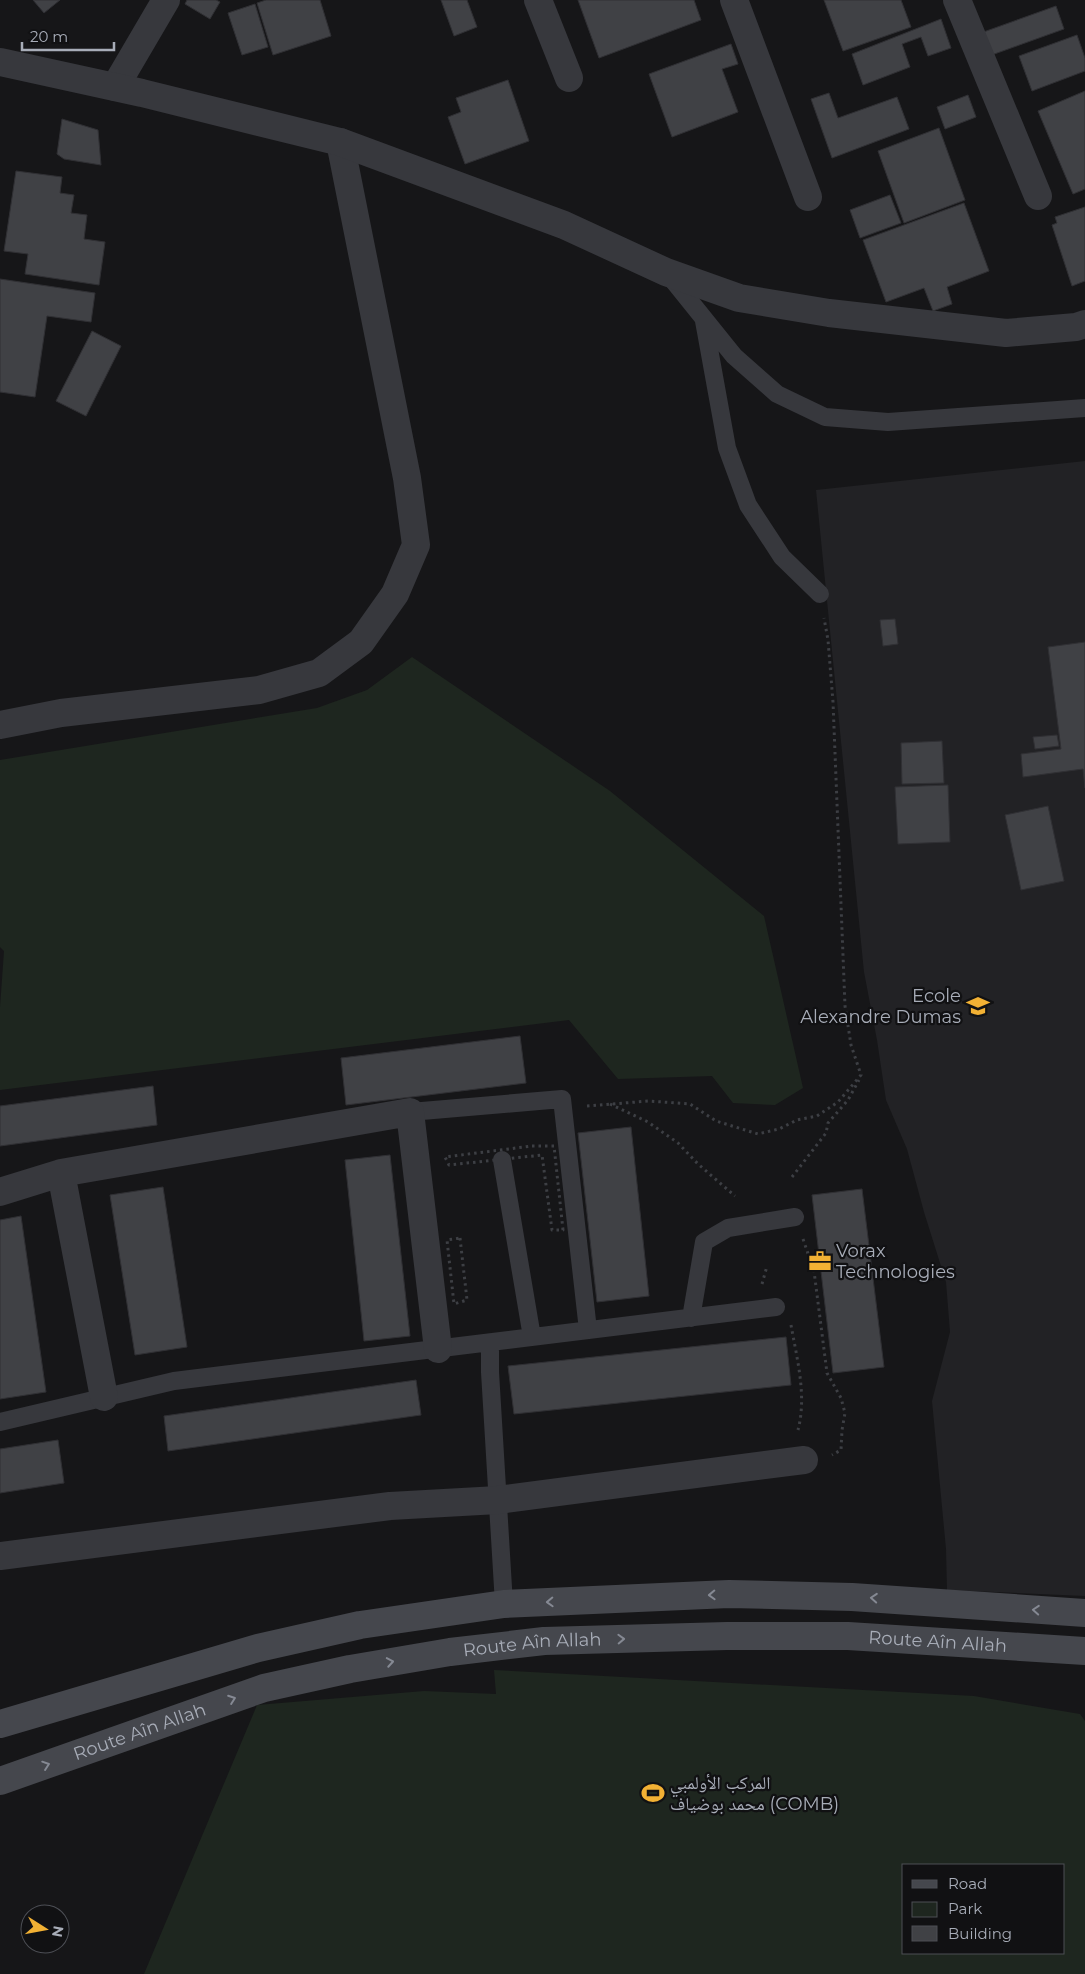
<svg xmlns="http://www.w3.org/2000/svg" width="1085" height="1974" font-family="Montserrat,'Noto Naskh Arabic',sans-serif">
  <style>
    .built { fill: #222225 }
    .green { fill: #1e261f; fill-rule: evenodd }
    .building { fill: #404145; stroke: #303034 }
    .lines { fill: none; stroke-linecap: round; stroke-linejoin: round }
    .path { stroke: #3d3f44; stroke-width: 3; stroke-dasharray: 2.5 4; stroke-linecap: butt }
    .service { stroke: #37383d; stroke-width: 18 }
    .minor { stroke: #37383d; stroke-width: 28 }
    .tertiary { stroke: #37383d; stroke-width: 28 }
    .secondary { stroke: #45474d; stroke-width: 28 }
    .oneway { stroke: #858993 }
    .labels { text-anchor: middle; dominant-baseline: central; stroke-width: 4.5; stroke-linejoin: round; paint-order: stroke }
    .poi-label { font-size: 18px; fill: #a8adb8; stroke: #111113; text-anchor: start }
    .street-label { font-size: 18px; fill: #a8adb8; stroke: #111113 }
  </style>
  <rect width="100%" height="100%" fill="#161618"/>
  <path class="built" d="M 1085,461 L 1085,1596 L 947,1590 L 946,1549 L 932,1401 L 950,1332 L 946,1282 L 924,1212 L 907,1149 L 886,1100 L 877,1040 L 864,972 L 816,490 Z"/>
  <path class="green" d="M 412,657 L 610,791 L 764,916 L 803,1088 L 775,1105 L 733,1103 L 712,1076 L 618,1079 L 569,1020 L 0,1090 L 0,1007 L 4,951 L 0,947 L 0,760 L 317,708 L 367,690 Z
    M 494,1670 L 974,1696 L 1080,1714 L 1085,1721 L 1085,1974 L 144,1974 L 257,1705 L 424,1691 L 496,1694 ZM 904,1865 L 1064,1865 L 1064,1953 L 904,1953 Z"/>
  <path class="building" d="M 33,0 L 60,0 L 44,13 Z
    M 187,0 L 216,0 L 220,2 L 210,19 L 185,4 Z
    M 266,0 L 320,0 L 331,36 L 273,55 L 257,3 Z
    M 441,0 L 467,0 L 477,27 L 454,36 Z
    M 578,0 L 694,0 L 701,20 L 599,58 Z
    M 824,0 L 901,0 L 911,27 L 843,51 Z
    M 255,4 L 268,47 L 242,55 L 228,13 Z
    M 1056,6 L 1064,29 L 986,57 L 978,34 Z
    M 941,19 L 951,48 L 928,56 L 921,37 L 902,44 L 910,67 L 863,85 L 852,54 Z
    M 1077,35 L 1085,58 L 1085,71 L 1032,91 L 1019,56 Z
    M 731,44 L 738,64 L 722,69 L 738,112 L 672,137 L 649,74 Z
    M 508,80 L 529,141 L 465,164 L 448,117 L 461,112 L 456,98 Z
    M 1085,91 L 1085,189 L 1073,194 L 1038,111 Z
    M 829,93 L 838,118 L 897,97 L 909,129 L 832,158 L 811,99 Z
    M 968,95 L 976,117 L 945,129 L 937,107 Z
    M 62,119 L 98,130 L 101,165 L 64,159 L 57,154 Z
    M 939,128 L 965,200 L 904,223 L 878,151 Z
    M 16,171 L 62,177 L 60,193 L 74,195 L 71,213 L 87,215 L 84,239 L 105,242 L 99,285 L 25,274 L 28,254 L 4,251 Z
    M 890,195 L 901,223 L 860,238 L 850,210 Z
    M 964,203 L 989,271 L 947,287 L 952,304 L 933,311 L 924,288 L 886,302 L 863,240 Z
    M 1085,207 L 1085,281 L 1072,286 L 1052,225 L 1057,223 L 1055,217 Z
    M 0,279 L 95,293 L 91,322 L 47,316 L 35,397 L 0,392 Z
    M 92,331 L 121,346 L 86,416 L 56,401 Z
    M 895,619 L 898,644 L 883,646 L 880,620 Z
    M 1085,642 L 1085,788 L 1083,769 L 1023,777 L 1021,754 L 1061,749 L 1048,647 Z
    M 1057,735 L 1059,746 L 1035,749 L 1033,737 Z
    M 942,741 L 944,783 L 902,784 L 901,743 Z
    M 948,785 L 950,842 L 898,844 L 895,787 Z
    M 1048,806 L 1064,881 L 1021,890 L 1005,815 Z
    M 520,1036 L 526,1083 L 346,1105 L 341,1058 Z
    M 153,1086 L 157,1125 L 0,1146 L 0,1106 Z
    M 631,1127 L 649,1296 L 597,1302 L 578,1133 Z
    M 390,1155 L 410,1336 L 364,1341 L 345,1160 Z
    M 163,1187 L 187,1347 L 135,1355 L 110,1195 Z
    M 862,1189 L 884,1367 L 833,1373 L 812,1195 Z
    M 21,1216 L 46,1392 L 0,1399 L 0,1220 Z
    M 786,1337 L 791,1385 L 514,1414 L 508,1366 Z
    M 416,1380 L 421,1415 L 168,1451 L 164,1416 Z
    M 58,1440 L 64,1483 L 0,1493 L 0,1449 Z"/>
  <g class="lines">
    <path class="path" d="M 610,1104 L 648,1122 L 678,1143 L 698,1164 L 735,1196
      M 587,1106 L 649,1101 L 690,1104 L 716,1121 L 758,1134 L 779,1129 L 797,1120 L 817,1116 L 838,1102 L 861,1075 L 851,1045 L 845,1006 L 833,702 L 828,640 L 824,618
      M 532,1146 L 554,1146 L 563,1230 L 552,1230 L 542,1155 L 449,1165 L 445,1157 Z
      M 792,1177 L 826,1133 L 828,1123 L 848,1100 L 859,1080
      M 460,1238 L 467,1300 L 454,1304 L 447,1240 Z
      M 803,1239 L 814,1271 L 827,1373 L 841,1398 L 845,1413 L 842,1430 L 841,1450 L 832,1455
      M 762,1284 L 767,1266
      M 791,1325 C 797,1359 807,1396 798,1430"/>
    <path class="service" d="M 668,274 L 734,356 L 777,394 L 825,417 L 888,422 L 1085,408
      M 704,321 L 727,448 L 748,505 L 782,557 L 820,594
      M 410,1112 L 562,1099 L 588,1330
      M 502,1160 L 532,1337
      M 691,1318 L 704,1242 L 728,1228 L 795,1217
      M 490,1343 L 490,1372 L 504,1604
      M 0,1422 L 174,1381 L 776,1307"/>
    <path class="minor" d="M 538,0 L 569,78
      M 734,0 L 808,197
      M 957,0 L 1038,196
      M 115,87 L 166,0
      M 0,725 L 61,713 L 259,690 L 319,673 L 361,642 L 395,594 L 416,545 L 407,478 L 340,142
      M 61,1173 L 104,1397
      M 0,1192 L 61,1173 L 410,1112 L 438,1349
      M 0,1556 L 390,1506 L 498,1500 L 804,1460"/>
    <path class="tertiary" d="M 0,62 L 142,93 L 340,142 L 564,225 L 666,272 L 739,298 L 829,313 L 1006,333 L 1076,327 L 1085,324"/>
    <g class="secondary">
      <path d="M 0,1724 L 258,1648 L 360,1625 L 504,1604 L 729,1594 L 852,1597 L 1085,1613"/>
      <path id="s1" d="M 0,1781 L 264,1688 L 350,1669 L 450,1652 L 544,1641 L 727,1636 L 848,1636 L 1085,1651"/>
    </g>
  </g>
  <defs><path id="oneway-chevron" d="M-2-3.5L2.5 0L-2 3.5" fill="none" stroke-width="1.6" stroke-linecap="round" stroke-linejoin="round" transform="scale(1.25)"/></defs>
  <g class="oneway">
    <use href="#oneway-chevron" transform="translate(712 1595) rotate(178)"/>
    <use href="#oneway-chevron" transform="translate(874 1598) rotate(-176)"/>
    <use href="#oneway-chevron" transform="translate(550 1602) rotate(178)"/>
    <use href="#oneway-chevron" transform="translate(1036 1610) rotate(-176)"/>
    <use href="#oneway-chevron" transform="translate(621 1639) rotate(-2)"/>
    <use href="#oneway-chevron" transform="translate(390 1662) rotate(-10)"/>
    <use href="#oneway-chevron" transform="translate(232 1699) rotate(-20)"/>
    <use href="#oneway-chevron" transform="translate(46 1765) rotate(-19)"/>
  </g>
  <defs>
    <symbol id="school-bare" viewBox="-9 -9 18 18"><path d="M0-5L7-2L0 1L-7-2ZM-4 1L0 2.5L4 1V4Q0 6-4 4Z" fill="#f2b134" stroke="#111113" stroke-width="2.5" paint-order="stroke"/></symbol>
    <symbol id="office-bare" viewBox="-9 -9 18 18"><path d="M-6-3h4V-5.5h4V-3h4V5H-6ZM-1-4.5V-3h2v-1.5ZM-6 0V1H6V0Z" fill="#f2b134" stroke="#111113" stroke-width="2.5" paint-order="stroke"/></symbol>
    <symbol id="stadium-bare" viewBox="-9 -9 18 18"><path d="M0-5a6.5 5 0 1 0 0 10a6.5 5 0 1 0 0-10ZM-3.5-1.8h7v3.6h-7Z" fill="#f2b134" stroke="#111113" stroke-width="2.5" paint-order="stroke"/></symbol>
  </defs>
  <g fill-rule="evenodd">
    <use href="#school-bare" x="962" y="990" width="32" height="32"/>
    <use href="#office-bare" x="804" y="1245" width="32" height="32"/>
    <use href="#stadium-bare" x="637" y="1777" width="32" height="32"/>
  </g>
  <g class="labels">
    <g class="poi-label">
      <text x="961" y="996" text-anchor="end">Ecole<tspan x="961" dy="21">Alexandre Dumas</tspan></text>
      <text x="836" y="1251">Vorax<tspan x="836" dy="21">Technologies</tspan></text>
      <text x="670" y="1783">المركب الأولمبي<tspan x="670" dy="21">محمد بوضياف (COMB)</tspan></text>
    </g>
    <g class="street-label">
      <text stroke="none"><textPath href="#s1" startOffset="958">Route Aîn Allah</textPath></text>
      <text stroke="none"><textPath href="#s1" startOffset="552">Route Aîn Allah</textPath></text>
      <text stroke="none"><textPath href="#s1" startOffset="148">Route Aîn Allah</textPath></text>
    </g>
  </g>
  <rect x="902" y="1864" width="162" height="90" fill="#111113" stroke="#4d4f55"/>
  <rect x="912" y="1880" width="25" height="8" fill="#45474d" stroke="#4d4f55"/>
  <text x="948" y="1889" font-size="15" fill="#a8adb8">Road</text>
  <rect x="912" y="1902" width="25" height="15" fill="#1e261f" stroke="#4d4f55"/>
  <text x="948" y="1914" font-size="15" fill="#a8adb8">Park</text>
  <rect x="912" y="1926" width="25" height="15" fill="#404145" stroke="#4d4f55"/>
  <text x="948" y="1939" font-size="15" fill="#a8adb8">Building</text>
  <g transform="translate(45 1929) rotate(101)"><circle r="24" fill="#111113" stroke="#4d4f55"/>
  <path d="M0-4L9 19L0 12L-9 19Z" fill="#f2b134"/>
  <text y="-8" font-size="14" font-weight="bold" text-anchor="middle" fill="#a8adb8">N</text>
  </g>
  <path d="M22 42v8h92v-8" fill="none" stroke="#a8adb8" stroke-width="2.5"/>
  <text x="30" y="42" font-size="15" fill="#a8adb8" stroke="#111113" stroke-width="4" paint-order="stroke">20 m</text>
</svg>
